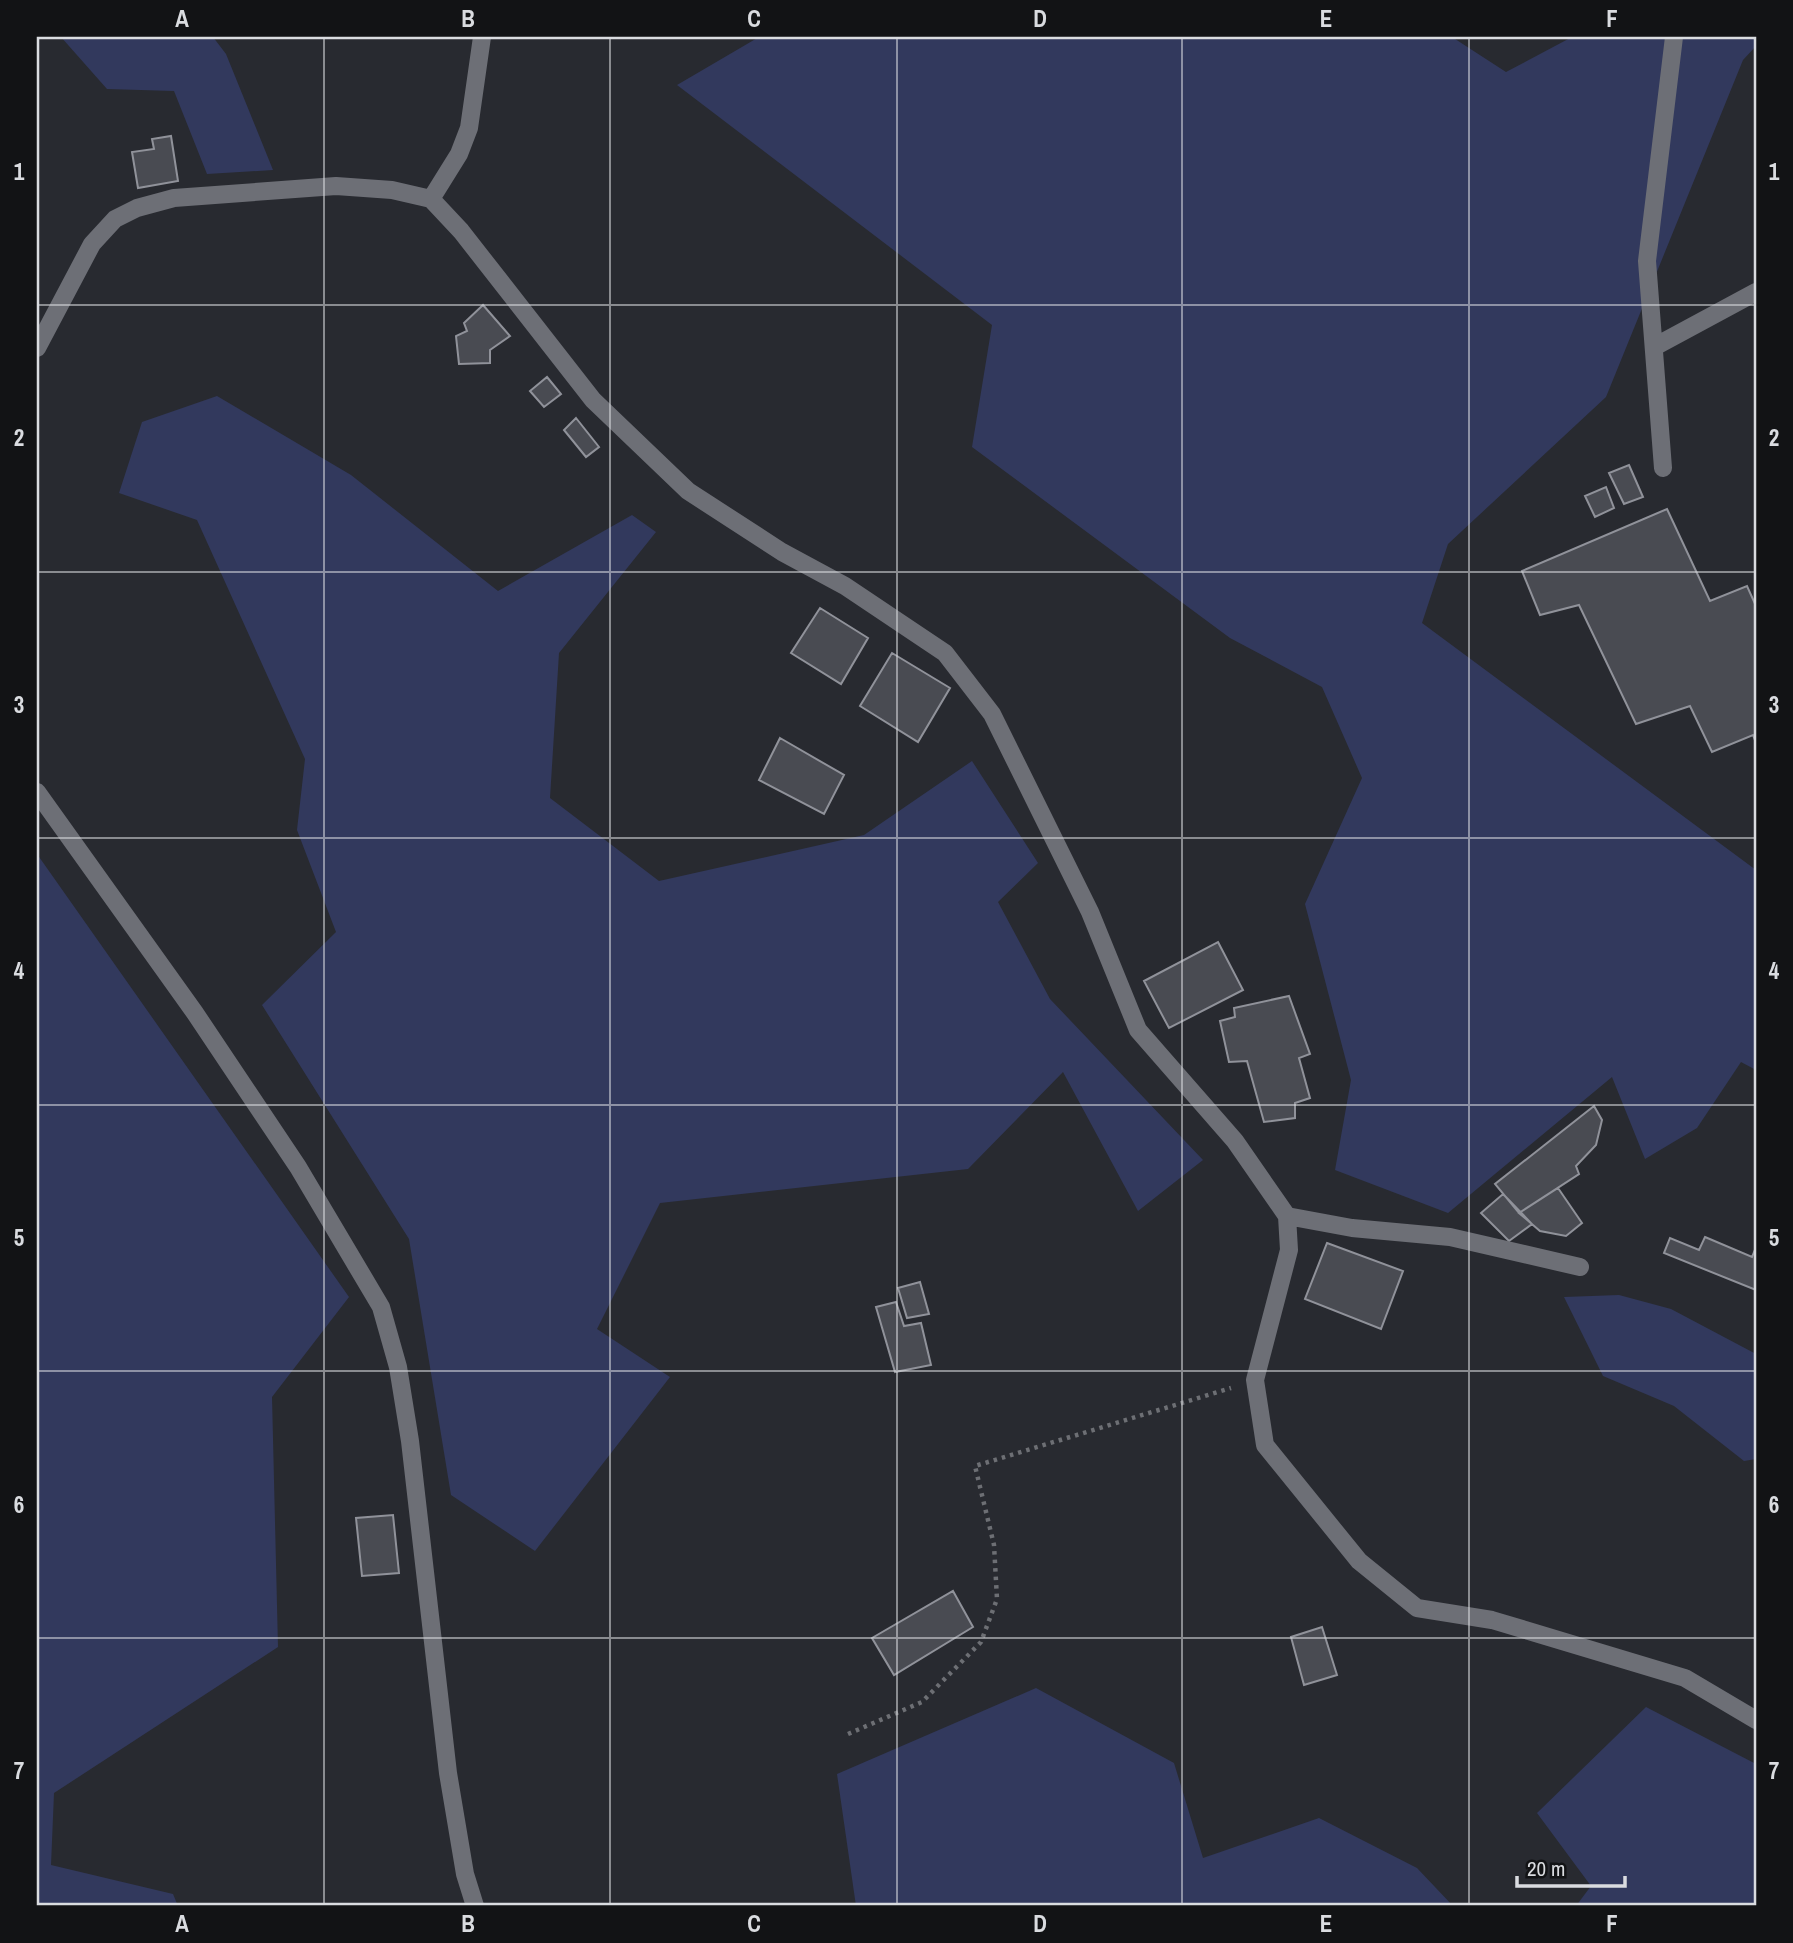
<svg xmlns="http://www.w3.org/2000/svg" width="1793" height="1943" font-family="'Archivo Narrow',sans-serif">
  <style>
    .green { fill: #32395d }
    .building { fill: #494b52; stroke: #90929a; stroke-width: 2 }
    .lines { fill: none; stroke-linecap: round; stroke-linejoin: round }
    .path { stroke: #6d6f74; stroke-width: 4.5; stroke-dasharray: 3.5 5; stroke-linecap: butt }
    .minor { stroke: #6d6f76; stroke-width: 18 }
    .grid { fill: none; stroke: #dadce0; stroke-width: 2; stroke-opacity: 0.55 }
    .neatline { fill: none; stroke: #dadce0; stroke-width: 2.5 }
    .grid-label { font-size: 23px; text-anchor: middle; font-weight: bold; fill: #dadce0 }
  </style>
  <rect width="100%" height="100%" fill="#282a30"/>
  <path class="green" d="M 61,37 L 213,37 L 226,54 L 273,170 L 207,174 L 174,91 L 107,89 Z
    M 759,37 L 1452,37 L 1506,72 L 1572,37 L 1756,37 L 1756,46 L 1743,60 L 1606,397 L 1448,544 L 1422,623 L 1756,870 L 1756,1070 L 1741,1062 L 1697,1128 L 1645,1159 L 1612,1077 L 1448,1213 L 1335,1170 L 1351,1080 L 1305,904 L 1362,778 L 1322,687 L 1230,638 L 972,447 L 992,325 L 677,85 Z
    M 217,396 L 351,475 L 498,591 L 632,515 L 656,532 L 559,653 L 550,798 L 659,881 L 864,835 L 972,761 L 1038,863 L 998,902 L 1050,999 L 1203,1160 L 1138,1211 L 1063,1072 L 968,1169 L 660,1203 L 597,1329 L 670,1377 L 535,1551 L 451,1495 L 409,1239 L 262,1005 L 336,932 L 297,830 L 305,759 L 197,520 L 119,493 L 142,422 Z
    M 37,854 L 349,1297 L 272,1397 L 278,1647 L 54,1793 L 51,1865 L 173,1894 L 178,1906 L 37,1906 Z
    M 1619,1295 L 1671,1309 L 1756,1354 L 1756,1459 L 1744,1461 L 1674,1406 L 1603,1376 L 1564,1297 Z
    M 1036,1688 L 1174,1763 L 1203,1858 L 1319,1818 L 1417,1868 L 1453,1906 L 856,1906 L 837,1774 Z
    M 1646,1707 L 1756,1764 L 1756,1906 L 1576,1906 L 1591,1886 L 1537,1813 Z"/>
  <path class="building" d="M 171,136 L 178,181 L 138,188 L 132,152 L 154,149 L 152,139 Z
    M 483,305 L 510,336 L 490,350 L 490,363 L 459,364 L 456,336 L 467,331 L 464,323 Z
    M 547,377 L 561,394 L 544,407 L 530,391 Z
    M 576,418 L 599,447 L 586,457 L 564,430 Z
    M 1629,465 L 1643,497 L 1624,504 L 1609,473 Z
    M 1606,487 L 1614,508 L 1595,517 L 1585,496 Z
    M 1667,509 L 1710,601 L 1747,586 L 1756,606 L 1756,743 L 1753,735 L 1712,752 L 1690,706 L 1636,724 L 1579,605 L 1540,615 L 1522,571 Z
    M 820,608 L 868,638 L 841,684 L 791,653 Z
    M 892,653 L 950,688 L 918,742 L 860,706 Z
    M 780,738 L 844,775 L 824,814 L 759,780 Z
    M 1218,942 L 1243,990 L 1169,1028 L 1144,981 Z
    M 1289,996 L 1310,1054 L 1299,1058 L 1310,1098 L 1295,1103 L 1295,1118 L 1264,1122 L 1247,1061 L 1229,1062 L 1220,1021 L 1235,1017 L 1234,1008 Z
    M 1594,1106 L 1602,1120 L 1596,1145 L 1576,1166 L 1579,1174 L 1519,1213 L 1495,1184 Z
    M 1558,1188 L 1582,1223 L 1566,1236 L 1540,1231 L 1519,1213 Z
    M 1503,1194 L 1532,1224 L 1509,1241 L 1481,1213 Z
    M 1705,1237 L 1752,1257 L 1756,1247 L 1756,1290 L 1664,1253 L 1670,1238 L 1699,1250 Z
    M 1327,1243 L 1403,1271 L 1381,1329 L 1305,1299 Z
    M 920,1282 L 929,1314 L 907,1318 L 898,1288 Z
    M 896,1302 L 904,1326 L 921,1323 L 931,1365 L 895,1372 L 876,1307 Z
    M 393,1515 L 399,1573 L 362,1576 L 356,1518 Z
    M 953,1591 L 973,1627 L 894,1675 L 872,1638 Z
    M 1322,1627 L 1337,1675 L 1304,1685 L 1291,1637 Z"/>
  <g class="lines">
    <path class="path" d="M 848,1734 L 922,1702 L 981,1642 L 997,1599 L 994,1545 L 975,1466 L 1231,1388"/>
    <path class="minor" d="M 431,199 L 459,154 L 469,128 L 482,37
      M 1654,347 L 1756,292
      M 37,348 L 92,244 L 115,219 L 137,208 L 174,198 L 336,186 L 392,190 L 431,199 L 461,231 L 593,400 L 688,491 L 782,552 L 845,586 L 945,653 L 992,714 L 1090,912 L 1138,1030 L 1235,1141 L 1287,1216 L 1289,1250 L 1255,1380 L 1265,1445 L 1359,1561 L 1417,1608 L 1492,1620 L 1685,1678 L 1756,1720
      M 1663,468 L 1647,261 L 1674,37
      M 37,792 L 195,1013 L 298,1167 L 381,1307 L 398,1367 L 410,1441 L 448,1773 L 465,1874 L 475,1906
      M 1287,1216 L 1352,1228 L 1450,1237 L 1580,1267"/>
  </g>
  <path class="grid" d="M 324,37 L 324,1906M 610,37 L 610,1906M 897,37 L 897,1906M 1182,37 L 1182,1906M 1469,37 L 1469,1906M 37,305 L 1756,305M 37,572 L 1756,572M 37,838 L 1756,838M 37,1105 L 1756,1105M 37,1371 L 1756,1371M 37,1638 L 1756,1638"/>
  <rect width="1793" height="1943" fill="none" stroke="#121315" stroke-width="77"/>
  <path d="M1517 1876v10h108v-10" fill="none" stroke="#dadce0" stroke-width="3.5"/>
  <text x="1527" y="1876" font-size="21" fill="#dadce0" stroke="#121315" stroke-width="5" paint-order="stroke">20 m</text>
  <rect x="38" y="38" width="1717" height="1866" class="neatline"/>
  <g class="grid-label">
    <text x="182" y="27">A</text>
    <text x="468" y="27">B</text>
    <text x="754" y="27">C</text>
    <text x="1040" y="27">D</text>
    <text x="1326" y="27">E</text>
    <text x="1612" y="27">F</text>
    <text x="19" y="180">1</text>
    <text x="1774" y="180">1</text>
    <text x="19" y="446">2</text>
    <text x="1774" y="446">2</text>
    <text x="19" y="713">3</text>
    <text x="1774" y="713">3</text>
    <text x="19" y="979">4</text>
    <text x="1774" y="979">4</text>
    <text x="19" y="1246">5</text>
    <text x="1774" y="1246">5</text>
    <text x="19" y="1513">6</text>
    <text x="1774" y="1513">6</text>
    <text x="19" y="1779">7</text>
    <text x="1774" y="1779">7</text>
    <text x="182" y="1932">A</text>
    <text x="468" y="1932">B</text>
    <text x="754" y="1932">C</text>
    <text x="1040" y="1932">D</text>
    <text x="1326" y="1932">E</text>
    <text x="1612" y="1932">F</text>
  </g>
</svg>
